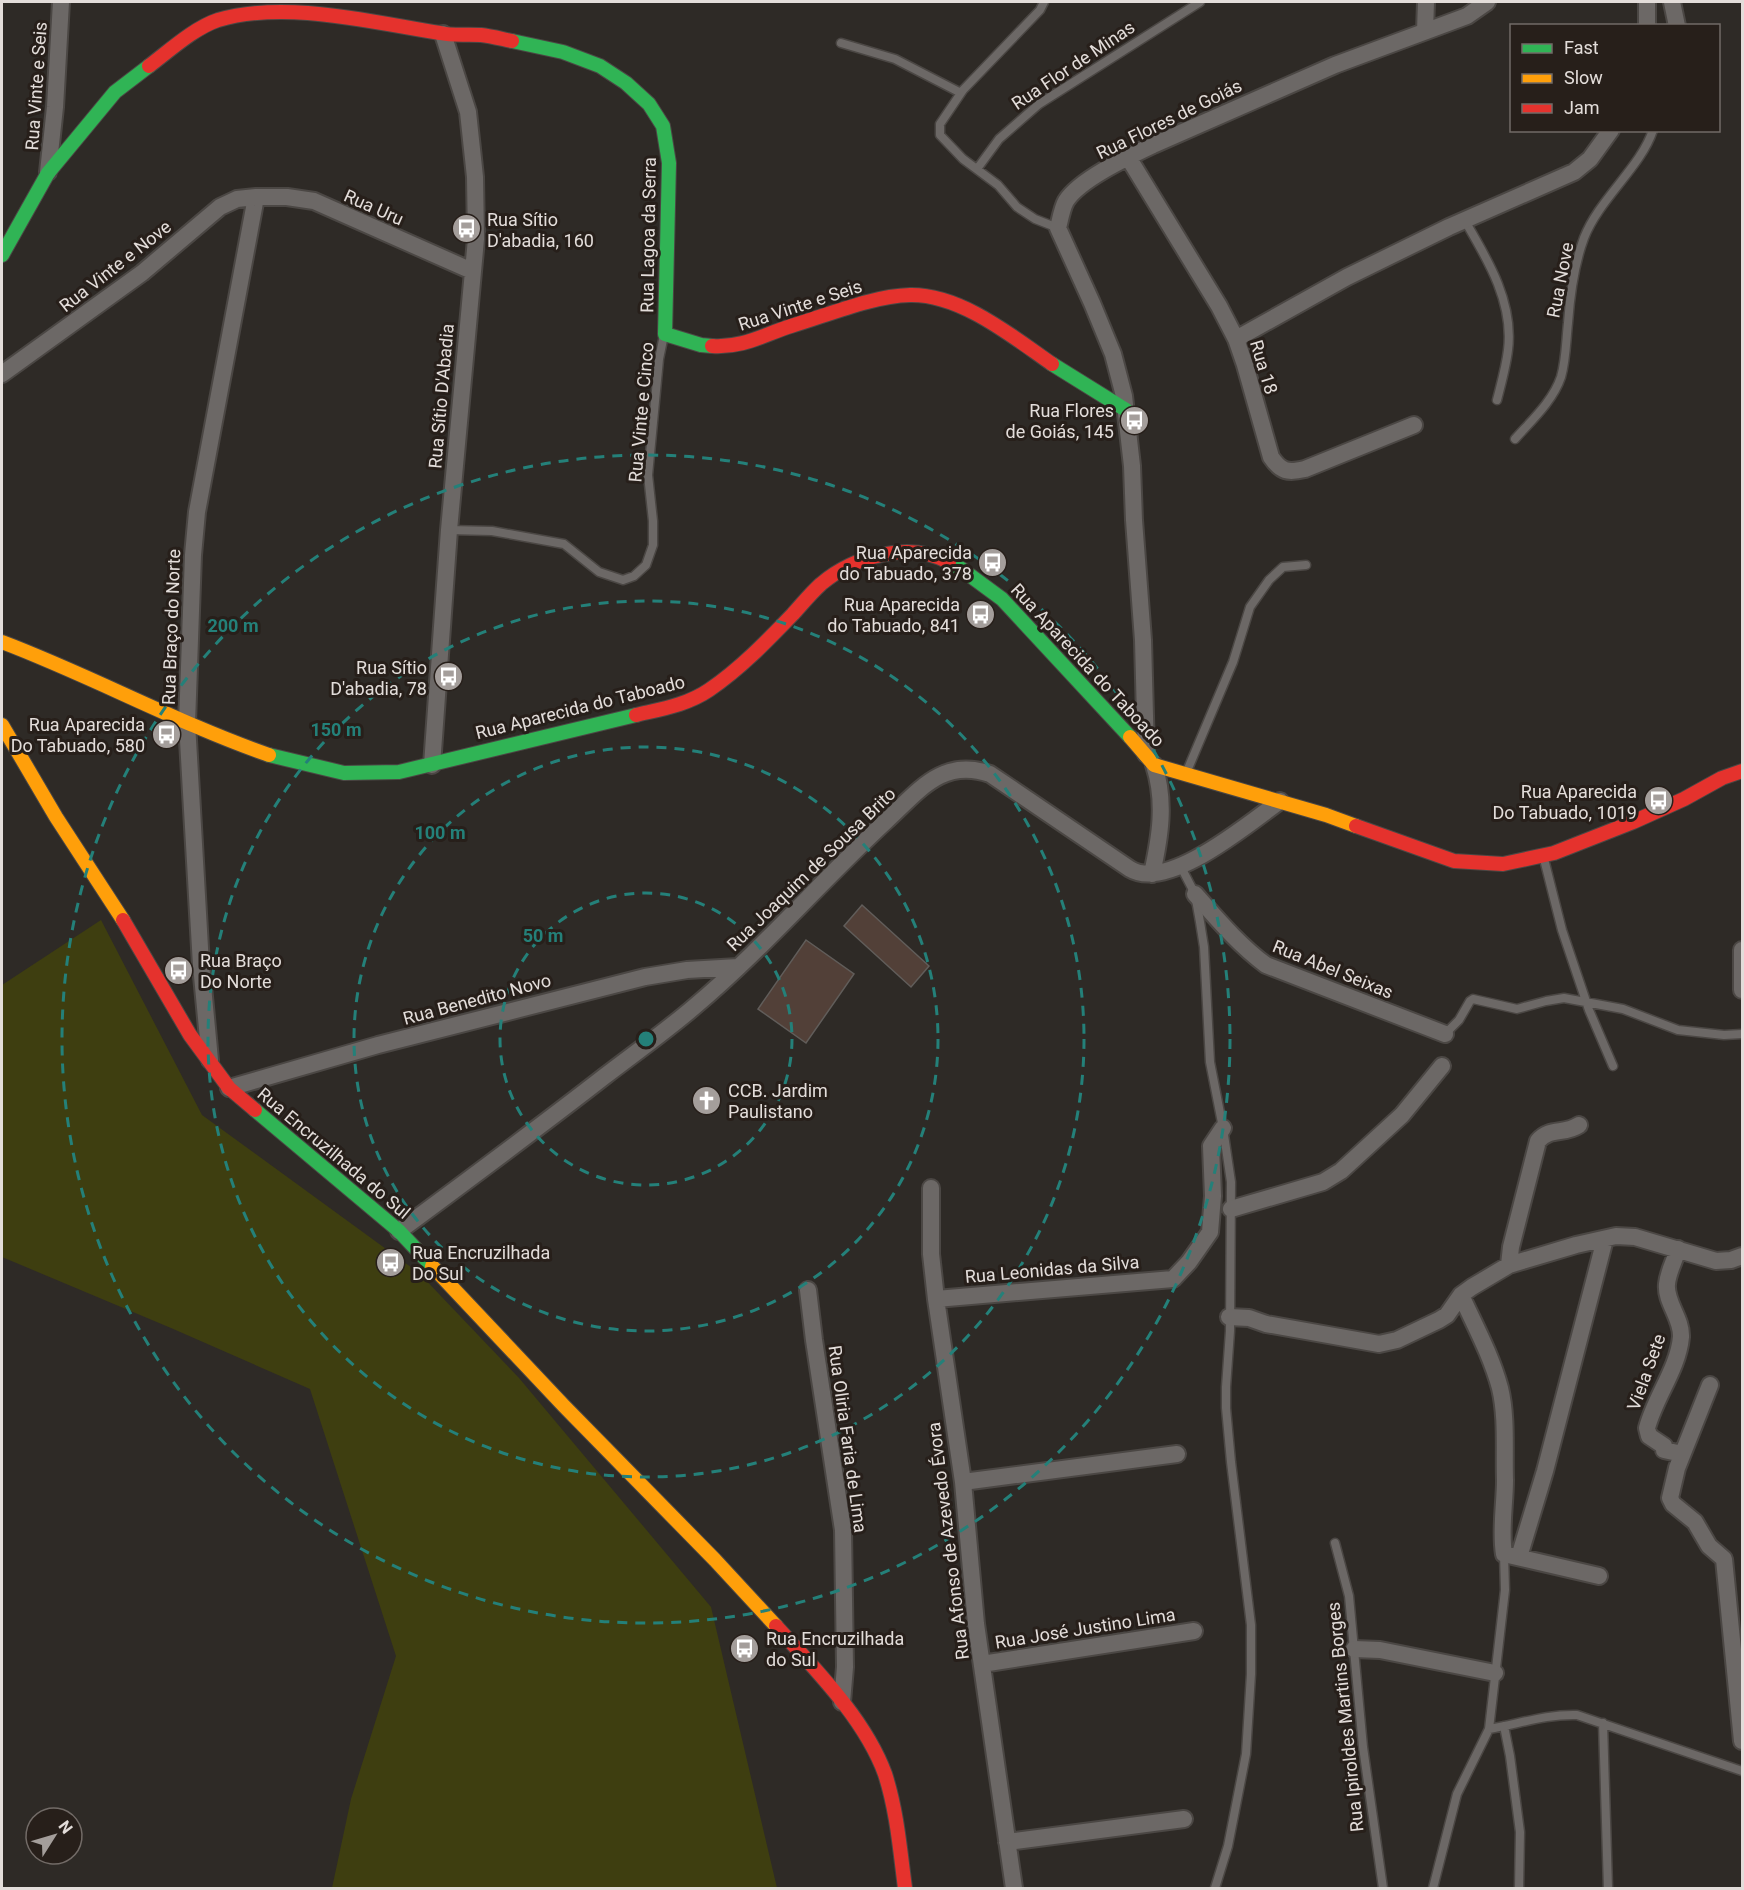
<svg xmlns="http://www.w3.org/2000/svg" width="1744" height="1890" font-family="Roboto,sans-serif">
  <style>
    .green { fill: #3e3e10 }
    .building { fill: #524038; stroke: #615d5a; stroke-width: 1.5 }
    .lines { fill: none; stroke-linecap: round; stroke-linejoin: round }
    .lane-casing { stroke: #4b4744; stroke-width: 11 }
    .street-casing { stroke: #4b4744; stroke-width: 20 }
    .fast-casing { stroke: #4b4744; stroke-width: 16 }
    .slow-casing { stroke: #4b4744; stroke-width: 16 }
    .jam-casing { stroke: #4b4744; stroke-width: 16 }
    .lane { stroke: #6c6866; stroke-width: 8 }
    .street { stroke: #6c6866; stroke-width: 16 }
    .fast { stroke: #30b455; stroke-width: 14 }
    .slow { stroke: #ff9f0a; stroke-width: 14 }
    .jam { stroke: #e5322d; stroke-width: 14 }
    .ring { fill: none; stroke: #248079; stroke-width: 3; stroke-dasharray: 10 8 }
    .labels { text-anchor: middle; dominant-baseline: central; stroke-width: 6; stroke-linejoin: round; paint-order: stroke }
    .street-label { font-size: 18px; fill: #e3ddda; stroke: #271f1a }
    .poi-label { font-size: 18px; fill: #e3ddda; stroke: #271f1a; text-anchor: end }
    .centre { fill: #248079; stroke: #271f1a; stroke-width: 3 }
    .ring-label { font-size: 18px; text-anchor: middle; font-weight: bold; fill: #248079; stroke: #271f1a; stroke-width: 6; stroke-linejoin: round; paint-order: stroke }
  </style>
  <rect width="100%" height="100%" fill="#2e2a26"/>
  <path class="green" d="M 101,920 L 202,1115 L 419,1273 L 519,1378 L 711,1607 L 777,1888 L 332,1888 L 351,1799 L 396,1656 L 310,1389 L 171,1328 L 2,1257 L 2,985 Z"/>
  <path class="building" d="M 862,905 L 929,966 L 911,987 L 844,926 Z
    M 806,940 L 854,974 L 806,1043 L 758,1009 Z"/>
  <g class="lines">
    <defs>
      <path id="lane" d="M 1044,2 L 1040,10 L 963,90 L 940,124 L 940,135 L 963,159 L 998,185 L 1017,207 L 1035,219 L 1058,228
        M 841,43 L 895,59 L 961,93
        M 977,169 L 999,139 L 1039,104 L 1200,2
        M 1465,221 C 1488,260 1514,303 1508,350 C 1506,367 1501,384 1497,400
        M 1515,439 C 1531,421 1553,401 1561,377 C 1566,360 1566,341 1568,323 C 1570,295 1574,265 1584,238 C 1599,199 1641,167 1653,130
        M 449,530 L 492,531 L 564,544 L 599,572 L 623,580 L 634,576 L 646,565 L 653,545 L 653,521 L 648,475 L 659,359 L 664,335
        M 1187,771 L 1233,662 L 1250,607 L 1269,580 L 1283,567 L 1306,565
        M 1544,859 L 1562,930 L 1589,1010 L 1613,1066
        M 1181,867 L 1195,894 L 1200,922 L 1204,947 L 1210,1062 L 1223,1128 L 1231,1182 L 1230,1331 L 1226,1387 L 1226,1408 L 1231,1462 L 1251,1625 L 1251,1674 L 1246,1754 L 1228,1846 L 1215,1888
        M 1445,1034 L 1459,1020 L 1470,1001 L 1473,999 L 1517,1009 L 1546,1001 L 1564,998 L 1623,1009 L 1678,1030 L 1724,1035 L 1742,1034
        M 1335,1543 L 1349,1596 L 1363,1747 L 1383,1888
        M 1603,1723 L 1608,1888
        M 1504,1726 L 1510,1756 L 1520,1832 L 1519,1888
        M 1489,1729 C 1519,1724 1546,1714 1577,1715 L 1742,1771
        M 1433,1888 L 1457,1794 L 1489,1729 L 1505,1590 L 1504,1554"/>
      <path id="street" d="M 1647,2 L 1647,26
        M 1672,2 L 1677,26
        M 1425,31 L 1426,2
        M 1128,157 L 1219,306 L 1236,339 L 1245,365 L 1271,457 C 1281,472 1288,473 1305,469 L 1414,425
        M 48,172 L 55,107 L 61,2
        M 1236,339 L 1347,277 L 1449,227 L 1574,172 L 1590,159 L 1611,130
        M 2,374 L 142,273 L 220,207 L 237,199 L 256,197 L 287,197 L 314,201 L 472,271
        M 1146,754 L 1143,640 L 1134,520 L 1132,466 L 1124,396 L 1113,354 L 1092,303 L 1058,228 C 1060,220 1062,208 1066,201 C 1080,179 1130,156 1153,145 L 1335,65 L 1467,16 L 1487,2
        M 432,765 L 449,530 L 476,239 L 475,177 L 468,112 L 443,34
        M 1152,874 C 1160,837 1166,802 1154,765
        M 1195,894 C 1218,920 1239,945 1266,965 L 1445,1034
        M 1742,950 L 1742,990
        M 210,1060 L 201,965 L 187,723 L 193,555 L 197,512 L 256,197
        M 229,1088 L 378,1045 L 645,977 L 687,970 L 738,967
        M 931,1188 L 931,1254 L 936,1299 L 963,1482 L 976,1624 L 1014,1888
        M 1231,1209 L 1323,1182 L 1341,1171 L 1402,1115 L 1442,1066
        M 399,1231 C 468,1180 537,1129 605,1076 C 635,1053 666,1031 694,1007 C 763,949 821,881 886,821 C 918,792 942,757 990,774 L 1130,869 C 1168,892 1249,823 1280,801
        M 1678,1249 C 1675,1260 1668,1272 1667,1284 C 1665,1302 1682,1318 1681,1337 C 1678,1369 1655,1397 1647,1428 L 1649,1436 L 1664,1446 L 1664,1450 L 1682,1454
        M 1509,1265 L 1511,1247 L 1538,1141 C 1550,1127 1564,1135 1579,1125
        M 808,1290 L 814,1340 L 843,1530 L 845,1667 L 842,1702
        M 1461,1295 C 1475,1326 1491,1355 1500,1388 C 1507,1417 1504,1450 1505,1480 C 1505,1504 1500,1530 1504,1554 L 1599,1576
        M 936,1299 L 1173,1279 L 1189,1262 L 1210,1232 L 1213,1196 L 1211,1146 L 1223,1128
        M 1229,1317 L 1249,1318 L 1266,1324 L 1379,1344 L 1397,1340 L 1439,1320 L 1447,1315 L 1461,1295 L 1472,1287 L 1509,1265 L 1576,1245 L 1616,1236 L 1635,1237 L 1716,1261 L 1731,1260 L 1742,1256
        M 1710,1385 L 1677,1468 L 1670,1498 L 1673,1504 L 1695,1522 L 1709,1546 L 1724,1559 L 1742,1741
        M 963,1482 L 1177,1454
        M 1519,1557 L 1545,1471 L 1605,1239
        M 1354,1649 L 1380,1650 L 1495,1673
        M 982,1664 L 1194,1631
        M 1007,1842 L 1184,1819"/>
      <path id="fast" d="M 512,41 L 563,52 L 600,66 L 626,83 L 649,104 L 663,126 L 669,163 L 665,334 L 701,345 L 712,346
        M 2,255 L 48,173 L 115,92 L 149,66
        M 1052,364 L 1126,410
        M 949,562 L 960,568 L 1002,599 L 1130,737
        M 269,755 L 344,773 L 399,772 L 636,715
        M 255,1110 L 399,1231 L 432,1266"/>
      <path id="slow" d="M 2,642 C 92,676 177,723 269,755
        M 2,725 L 56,817 L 123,920
        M 1130,737 L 1154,765 L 1326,815 L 1356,826
        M 432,1266 L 564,1406 L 715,1560 L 776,1626"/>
      <path id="jam" d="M 149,66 C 169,51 194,28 218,20 C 286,0 370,22 440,33 C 453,36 467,34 481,35 C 491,36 502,39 512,41
        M 712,346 C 743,348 763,335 791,326 C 828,315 872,296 910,295 C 961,294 1013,337 1052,364
        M 636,715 C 661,709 687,705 709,690 C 740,669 767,641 793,614 C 802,604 811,593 821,584 C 854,556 909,541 949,562
        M 1356,826 L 1454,861 L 1503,864 L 1554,853 L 1633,822 L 1684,799 L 1722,778 L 1742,771
        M 123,920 L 190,1035 L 229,1088 L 255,1110
        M 776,1626 C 815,1669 865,1719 885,1774 C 897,1811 900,1850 905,1888"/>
    </defs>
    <use href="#lane" class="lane-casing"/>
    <use href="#street" class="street-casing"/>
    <use href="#fast" class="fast-casing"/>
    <use href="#slow" class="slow-casing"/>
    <use href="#jam" class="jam-casing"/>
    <use href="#lane" class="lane"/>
    <use href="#street" class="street"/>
    <use href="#fast" class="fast"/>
    <use href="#slow" class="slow"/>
    <use href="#jam" class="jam"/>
  </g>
  <g class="ring">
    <circle cx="646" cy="1039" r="146"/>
    <circle cx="646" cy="1039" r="292"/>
    <circle cx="646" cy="1039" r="438"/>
    <circle cx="646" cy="1039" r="584"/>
  </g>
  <defs>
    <symbol id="bus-disc" viewBox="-11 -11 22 22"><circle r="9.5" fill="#a49e9b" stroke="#271f1a"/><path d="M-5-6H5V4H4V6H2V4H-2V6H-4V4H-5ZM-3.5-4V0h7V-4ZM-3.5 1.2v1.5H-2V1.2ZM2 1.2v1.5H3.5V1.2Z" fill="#fff"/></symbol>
    <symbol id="church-disc" viewBox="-11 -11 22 22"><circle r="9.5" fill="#a49e9b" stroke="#271f1a"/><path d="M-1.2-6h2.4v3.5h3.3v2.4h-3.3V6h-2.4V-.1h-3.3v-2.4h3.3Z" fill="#fff"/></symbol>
  </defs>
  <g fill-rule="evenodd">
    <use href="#bus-disc" x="450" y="212" width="33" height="33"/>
    <use href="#bus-disc" x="1118" y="404" width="33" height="33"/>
    <use href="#bus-disc" x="976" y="546" width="33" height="33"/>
    <use href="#bus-disc" x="964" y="598" width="33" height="33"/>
    <use href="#bus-disc" x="432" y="660" width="33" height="33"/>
    <use href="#bus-disc" x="150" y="718" width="33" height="33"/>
    <use href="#bus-disc" x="1642" y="784" width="33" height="33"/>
    <use href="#bus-disc" x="162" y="954" width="33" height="33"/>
    <use href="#church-disc" x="690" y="1084" width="33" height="33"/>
    <use href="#bus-disc" x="374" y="1246" width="33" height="33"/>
    <use href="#bus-disc" x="728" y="1632" width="33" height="33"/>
  </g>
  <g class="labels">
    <g class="street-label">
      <text transform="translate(1073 65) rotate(-34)">Rua Flor de Minas</text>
      <text transform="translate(36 86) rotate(-86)">Rua Vinte e Seis</text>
      <text transform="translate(1169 119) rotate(-26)">Rua Flores de Goiás</text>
      <text transform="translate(374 207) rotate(24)">Rua Uru</text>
      <text transform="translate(648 235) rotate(-89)">Rua Lagoa da Serra</text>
      <text transform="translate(115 266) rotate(-38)">Rua Vinte e Nove</text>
      <text transform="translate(1560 280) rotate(-79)">Rua Nove</text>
      <text transform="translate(800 305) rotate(-18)">Rua Vinte e Seis</text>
      <text transform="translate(1264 367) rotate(73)">Rua 18</text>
      <text transform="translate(441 396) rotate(-85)">Rua Sítio D'Abadia</text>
      <text transform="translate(641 412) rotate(-85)">Rua Vinte e Cinco</text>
      <text transform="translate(171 627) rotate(-88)">Rua Braço do Norte</text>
      <text transform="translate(1088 665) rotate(47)">Rua Aparecida do Taboado</text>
      <text transform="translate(580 707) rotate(-14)">Rua Aparecida do Taboado</text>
      <text transform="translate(811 869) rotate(-44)">Rua Joaquim de Sousa Brito</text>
      <text transform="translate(1333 969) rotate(22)">Rua Abel Seixas</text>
      <text transform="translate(477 999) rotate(-15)">Rua Benedito Novo</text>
      <text transform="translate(334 1153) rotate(40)">Rua Encruzilhada do Sul</text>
      <text transform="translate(1052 1269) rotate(-5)">Rua Leonidas da Silva</text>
      <text transform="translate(1646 1372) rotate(-70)">Viela Sete</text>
      <text transform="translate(848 1439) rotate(82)">Rua Oliria Faria de Lima</text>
      <text transform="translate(948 1541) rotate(-97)">Rua Afonso de Azevedo Évora</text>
      <text transform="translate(1085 1628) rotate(-9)">Rua José Justino Lima</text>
      <text transform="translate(1345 1717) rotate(-96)">Rua Ipiroldes Martins Borges</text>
    </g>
    <g class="poi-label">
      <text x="487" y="219" text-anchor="start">Rua Sítio<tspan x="487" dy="21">D'abadia, 160</tspan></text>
      <text x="1114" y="410">Rua Flores<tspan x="1114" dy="21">de Goiás, 145</tspan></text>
      <text x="972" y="552">Rua Aparecida<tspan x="972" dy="21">do Tabuado, 378</tspan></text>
      <text x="960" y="604">Rua Aparecida<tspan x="960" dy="21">do Tabuado, 841</tspan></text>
      <text x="427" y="667">Rua Sítio<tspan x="427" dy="21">D'abadia, 78</tspan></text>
      <text x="145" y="724">Rua Aparecida<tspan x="145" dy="21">Do Tabuado, 580</tspan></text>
      <text x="1637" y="791">Rua Aparecida<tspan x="1637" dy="21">Do Tabuado, 1019</tspan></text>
      <text x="200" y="960" text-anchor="start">Rua Braço<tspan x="200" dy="21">Do Norte</tspan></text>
      <text x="728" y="1090" text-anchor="start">CCB. Jardim<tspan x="728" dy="21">Paulistano</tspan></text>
      <text x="412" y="1252" text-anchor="start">Rua Encruzilhada<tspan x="412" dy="21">Do Sul</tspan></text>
      <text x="766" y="1638" text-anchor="start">Rua Encruzilhada<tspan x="766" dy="21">do Sul</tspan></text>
    </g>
  </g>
  <circle cx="646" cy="1039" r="9" class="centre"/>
  <g class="ring-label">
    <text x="233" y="632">200 m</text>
    <text x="336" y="736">150 m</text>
    <text x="440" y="839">100 m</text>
    <text x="543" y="942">50 m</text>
  </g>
  <rect width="1744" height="1890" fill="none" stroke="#e3ddda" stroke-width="6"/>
  <rect x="1510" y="24" width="210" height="108" fill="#271f1a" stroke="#726b67" stroke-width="1.5"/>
  <rect x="1522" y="44" width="30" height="9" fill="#30b455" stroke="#726b67" stroke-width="1.5"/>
  <text x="1564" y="54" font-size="18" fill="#e3ddda">Fast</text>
  <rect x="1522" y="74" width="30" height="9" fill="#ff9f0a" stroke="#726b67" stroke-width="1.5"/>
  <text x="1564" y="84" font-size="18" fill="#e3ddda">Slow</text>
  <rect x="1522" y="104" width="30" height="9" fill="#e5322d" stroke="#726b67" stroke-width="1.5"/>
  <text x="1564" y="114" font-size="18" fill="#e3ddda">Jam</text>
  <g transform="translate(54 1836) rotate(53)"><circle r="28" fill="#271f1a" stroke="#726b67" stroke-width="1.5"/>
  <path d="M0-4.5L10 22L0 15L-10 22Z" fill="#a49e9b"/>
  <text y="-9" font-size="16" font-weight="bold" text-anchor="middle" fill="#e3ddda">N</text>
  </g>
</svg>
